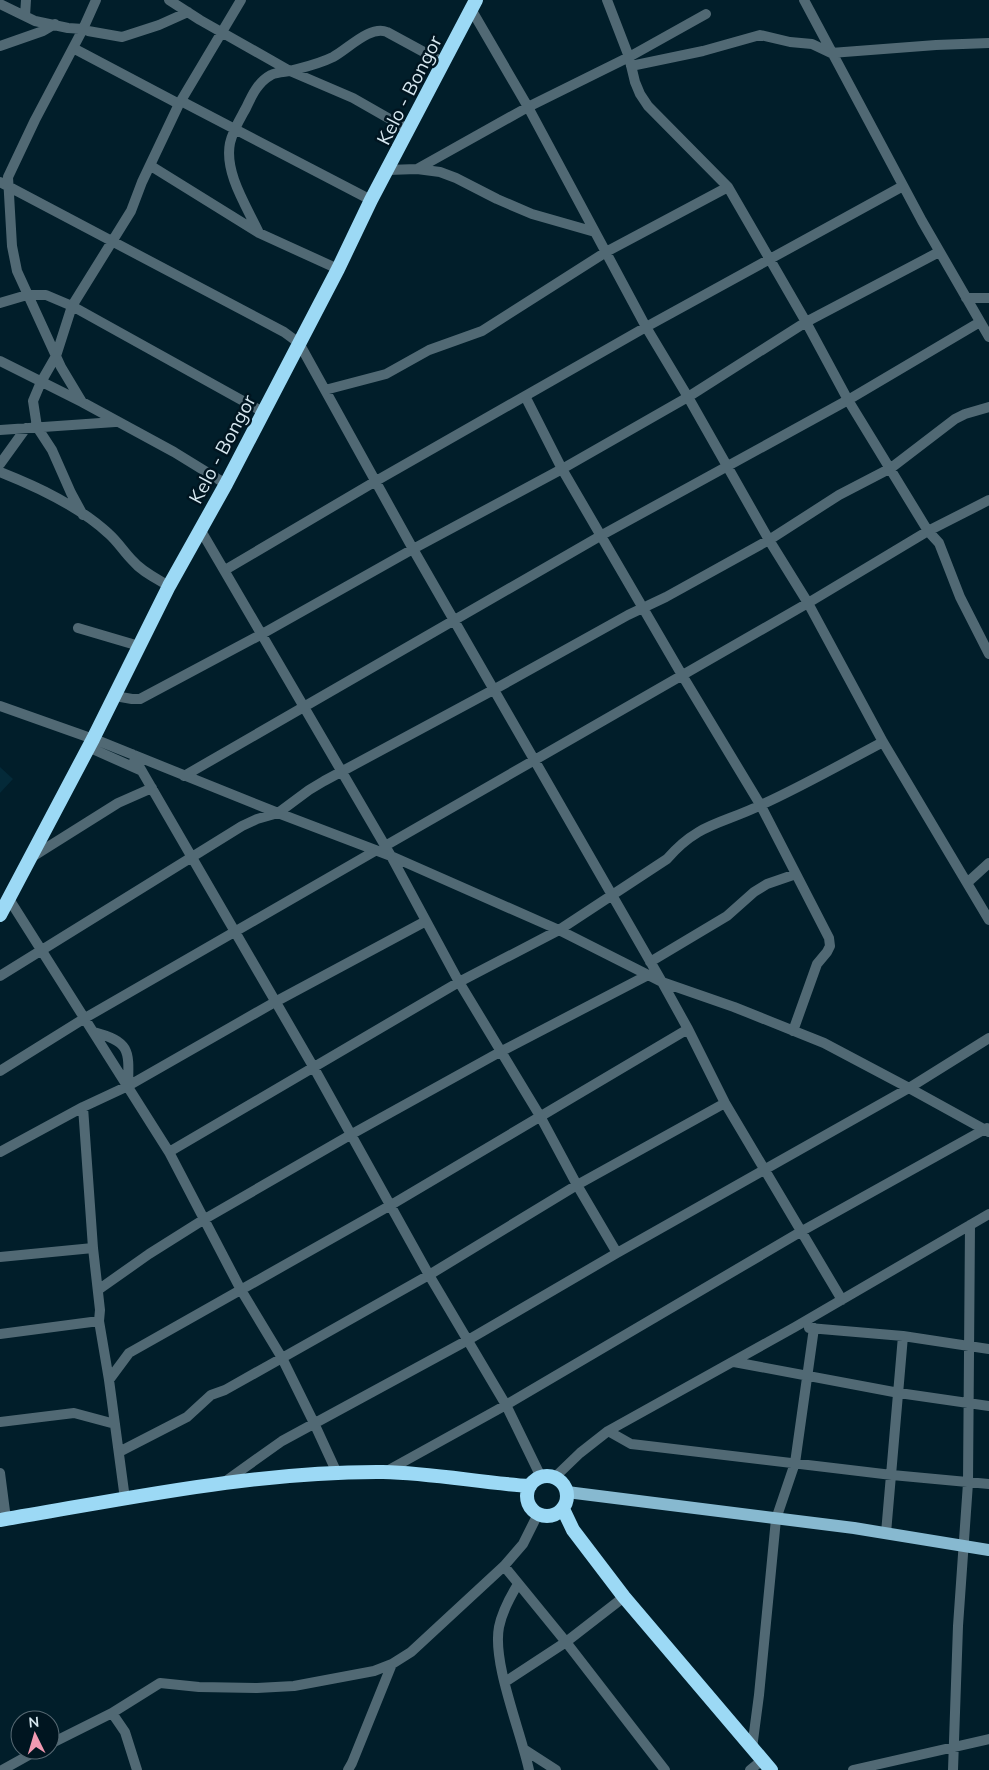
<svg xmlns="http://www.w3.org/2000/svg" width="989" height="1770" font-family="Mulish,sans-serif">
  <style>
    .built { fill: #042a39 }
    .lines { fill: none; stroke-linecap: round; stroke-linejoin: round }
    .minor { stroke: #516974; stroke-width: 10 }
    .major { stroke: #87b9d0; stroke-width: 12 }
    .highway { stroke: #9cd9f5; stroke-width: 14 }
    .labels { text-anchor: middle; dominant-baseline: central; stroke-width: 5; stroke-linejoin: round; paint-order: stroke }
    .street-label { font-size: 19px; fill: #d7e8f0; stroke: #001520 }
  </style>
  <rect width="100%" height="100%" fill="#011e2a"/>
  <path class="built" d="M 0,767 L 13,779 L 0,793 Z"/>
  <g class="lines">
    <path class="minor" d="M 169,0 L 200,20 L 290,71 L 353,98 L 409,130
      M 607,0 L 629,57 L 635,82 L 640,94 L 648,106 L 728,187 L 806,322 L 848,400 L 928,531 L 939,543 L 960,597 L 989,654
      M 804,0 L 922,221 L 989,337
      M 0,4 L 35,21 L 68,28 L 83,29
      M 471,9 L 528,107 L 646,327 L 688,397 L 769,540 L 808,603 L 883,742 L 989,920
      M 25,16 L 26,0
      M 88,31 L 122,37 L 159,25 L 188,12
      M 0,46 L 43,31 L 55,24
      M 73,48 L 179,104
      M 631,66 L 703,51 L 760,35 L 790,42 L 812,44 L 831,53 L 936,45 L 989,43
      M 181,101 L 371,200
      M 151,166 L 259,233 L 338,269
      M 417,169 L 440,172 L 456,178 L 497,199 L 532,214 L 595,232
      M 388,170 L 417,169 L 528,107 L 629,57 L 706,14
      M 0,182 L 284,332 L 299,343 L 413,549 L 662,982 L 688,1029 L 725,1103 L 842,1300
      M 259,233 C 247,207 224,173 230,143 C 233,130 240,119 246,108 C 252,95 258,82 271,75 C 276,72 284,72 290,71 C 305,67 319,64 333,57 C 348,49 370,25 387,32 L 444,63
      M 966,298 L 989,298
      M 0,303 L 27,295 L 46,295 L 72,306 L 263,412
      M 0,361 L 82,402 L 174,452 L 226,484
      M 325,390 L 386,374 L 429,350 L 482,331 L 606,252 L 728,187
      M 525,396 L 562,469 L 682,675 L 761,806 L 829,938 L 830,946 L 827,952 L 817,964 L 793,1031
      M 82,402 L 61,367 L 17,271 L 12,246 L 8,177 L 35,120 L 83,29 L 96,0
      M 0,430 L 115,422
      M 0,464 L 26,428
      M 0,472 C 38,487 79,506 109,534 C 118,542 124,552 132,560 C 142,572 156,578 169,586
      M 83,515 L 71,493 L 52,450 L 37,427 L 33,401 L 41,382 L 56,356 L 72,306 L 131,211 L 142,182 L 179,104 L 241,0
      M 200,529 L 391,856 L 459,982 L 540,1116 L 577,1185 L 617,1253
      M 225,570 L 376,481 L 646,327 L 903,186
      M 78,628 L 139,646
      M 115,696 L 132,699 L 140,699 L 262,634 L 413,549 L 562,469 L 688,397 L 806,322 L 939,252
      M 0,706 L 99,741 L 278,813 L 391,856 L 559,930 L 662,982 L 734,1007 L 824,1043 L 909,1088 L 989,1132
      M 88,747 L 142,771
      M 132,754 L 314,1068 L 429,1275 L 506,1405 L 541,1477
      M 184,776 L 602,535 L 848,400 L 980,322
      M 385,846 L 808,603 L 928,531 L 989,500
      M 32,857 L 118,803 L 152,788
      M 967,883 L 989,863
      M 9,899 L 169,1152 L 241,1290 L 282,1358 L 314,1423 L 337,1473
      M 650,962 L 727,916 L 754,892 L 767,884 L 796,874
      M 0,976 L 242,826 L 257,819 L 278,813 L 309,790 L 324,781 L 495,689 L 628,615 L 666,597 L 769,540 L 839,495 L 891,468 L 955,419 L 965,414 L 989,407
      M 94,1032 C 131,1042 129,1051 128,1086
      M 0,1071 L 85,1018 L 375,851
      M 83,1107 L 93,1248 L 100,1310 L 99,1321 L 109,1380 L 125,1499
      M 0,1152 L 83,1107 L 128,1086 L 275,1002 L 426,921
      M 169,1152 L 459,982 L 559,930 L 667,859 C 698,823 722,824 761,805 C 803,786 843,763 883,742
      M 0,1257 L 93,1248
      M 98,1290 L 149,1254 L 203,1220 L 352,1134 L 500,1052 L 648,975
      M 809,1328 L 903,1336 L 989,1349
      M 0,1334 L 99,1321
      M 734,1362 L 899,1393 L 989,1406
      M 109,1380 L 129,1353 L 391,1205 L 688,1029
      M 0,1422 L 74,1413 L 115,1424
      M 608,1431 L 631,1444 L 640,1445 L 892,1475 L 989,1484
      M 119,1452 L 187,1417 L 211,1395 L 225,1390 L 282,1358 L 429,1275 L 577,1185 L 725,1103
      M 385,1472 L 506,1405 L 802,1231 L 987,1128
      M 0,1473 L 6,1519
      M 554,1478 L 580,1453 L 608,1431 L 795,1327 L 989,1214
      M 223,1483 L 282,1441 L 468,1340 L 617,1253 L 909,1088 L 989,1038
      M 886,1533 L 903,1336
      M 504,1566 L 566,1642 L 665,1770
      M 518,1584 C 510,1597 502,1612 499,1627 C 492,1663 521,1732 529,1770
      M 505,1682 L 566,1642 L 624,1597
      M 112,1713 L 125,1732 L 137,1770
      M 50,1744 L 112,1713 L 160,1683 L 199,1687 L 257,1688 L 294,1686 L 374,1671 L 392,1664 L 411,1652 L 504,1566 L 523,1544 L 538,1514
      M 752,1748 L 759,1695 L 776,1519 L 795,1463 L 814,1328
      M 525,1750 L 556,1770
      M 2,1770 L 38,1750
      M 348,1770 L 352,1763 L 392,1664
      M 750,1770 L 761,1761
      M 853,1770 L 989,1739
      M 953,1770 L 958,1626 L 968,1483 L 970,1225"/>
    <path class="major" d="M 567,1492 L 854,1528 L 989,1550"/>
    <path class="highway" d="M 0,915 L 93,739 L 169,586 L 226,484 L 338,269 L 371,200 L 476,0
      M527 1496a20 20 0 1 1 40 0a20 20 0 1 1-40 0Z
      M 563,1509 L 573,1530 L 624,1597 L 771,1770
      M 0,1520 C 126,1499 255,1471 383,1472 C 433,1473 481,1483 530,1486"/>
  </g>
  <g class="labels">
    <g class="street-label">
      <text transform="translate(409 90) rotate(-63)">Kelo - Bongor</text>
      <text transform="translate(222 449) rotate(-62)">Kelo - Bongor</text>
    </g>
  </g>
  <g transform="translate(35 1735) rotate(355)"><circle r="24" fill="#001520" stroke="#566973"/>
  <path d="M0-4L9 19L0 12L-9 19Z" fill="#f19ab2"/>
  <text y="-8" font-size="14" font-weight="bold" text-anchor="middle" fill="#d7e8f0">N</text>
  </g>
</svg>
